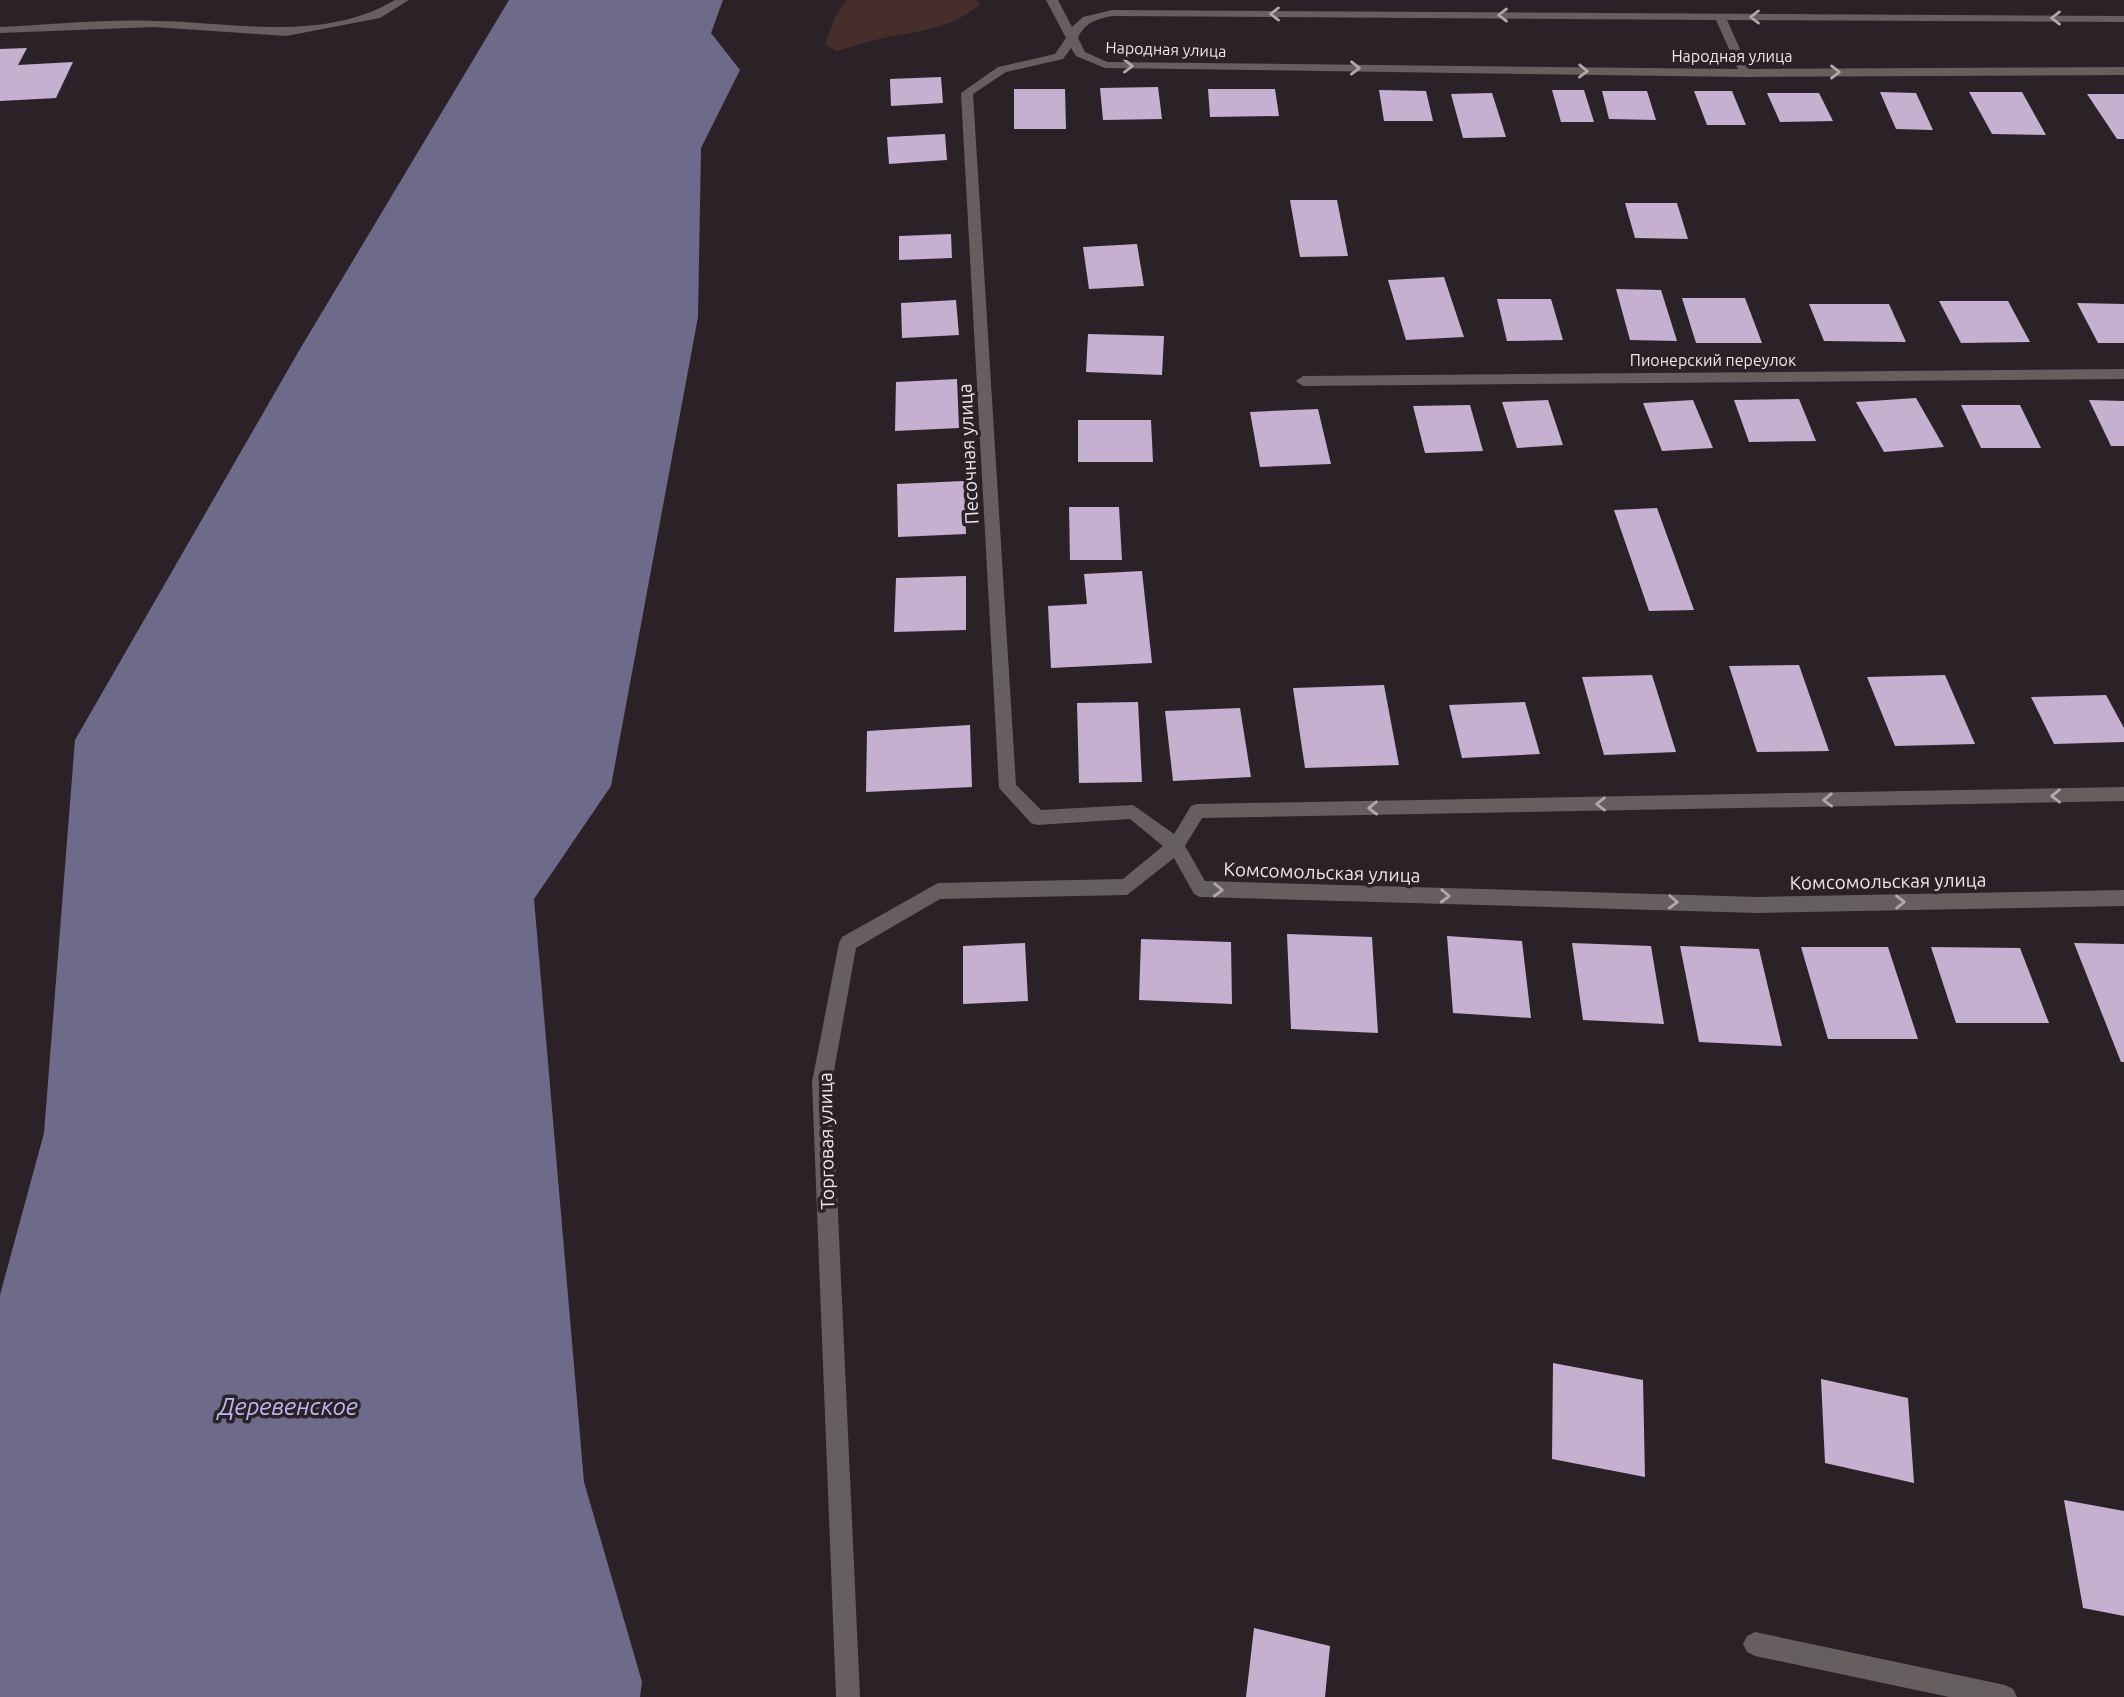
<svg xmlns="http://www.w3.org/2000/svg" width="2124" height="1697" font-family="Ubuntu,sans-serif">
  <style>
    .green { fill: #462f2b }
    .water { fill: #6e6b8a }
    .building { fill: #c5b0cf }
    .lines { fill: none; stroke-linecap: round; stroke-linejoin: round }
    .minor { fill: #655f60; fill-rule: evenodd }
    .oneway { stroke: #afa9ab }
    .labels { text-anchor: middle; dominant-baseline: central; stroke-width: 7; stroke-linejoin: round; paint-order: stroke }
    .far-street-label { font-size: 16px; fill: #ece5e9; stroke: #2b2228 }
    .street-label { font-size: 19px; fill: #ece5e9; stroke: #2b2228 }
    .near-water-label { font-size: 24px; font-style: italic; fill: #beb8f0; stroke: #2b2228 }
  </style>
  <rect width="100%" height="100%" fill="#2b2228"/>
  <path class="green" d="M 846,0 L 976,0 L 980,4 C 950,30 916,31 879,39 C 865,42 851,47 837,51 L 825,45 L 835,17 Z"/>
  <path class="water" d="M 509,0 L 723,0 L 711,33 L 740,70 L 701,148 L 698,317 L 611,786 L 534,899 L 584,1482 L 642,1682 L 640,1697 L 0,1697 L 0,1295 L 44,1133 L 75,740 L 300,349 Z"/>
  <path class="building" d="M 27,48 L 18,65 L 73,62 L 56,98 L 0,101 L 0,49 Z
    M 941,77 L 943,103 L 891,106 L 890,79 Z
    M 1158,87 L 1162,119 L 1103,120 L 1100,88 Z
    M 1014,89 L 1065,89 L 1066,129 L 1014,129 Z
    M 1208,89 L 1275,89 L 1279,116 L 1210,117 Z
    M 1379,90 L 1426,91 L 1433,121 L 1384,121 Z
    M 1552,90 L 1584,90 L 1594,122 L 1561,122 Z
    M 1602,91 L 1647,91 L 1656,120 L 1609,119 Z
    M 1694,91 L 1732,91 L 1746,125 L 1707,125 Z
    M 1880,92 L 1916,93 L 1933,130 L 1896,129 Z
    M 1969,92 L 2022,92 L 2046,135 L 1992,134 Z
    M 1492,93 L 1506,137 L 1463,138 L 1451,94 Z
    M 1767,93 L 1819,93 L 1833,121 L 1780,122 Z
    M 2087,94 L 2124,94 L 2124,139 L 2117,139 Z
    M 945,134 L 947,160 L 889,164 L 887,137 Z
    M 1290,200 L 1337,200 L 1348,256 L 1300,257 Z
    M 1625,203 L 1677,203 L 1688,239 L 1635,238 Z
    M 951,234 L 952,258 L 899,260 L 899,236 Z
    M 1137,244 L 1144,286 L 1089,289 L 1083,247 Z
    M 1444,277 L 1464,337 L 1406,340 L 1388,280 Z
    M 1616,289 L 1661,290 L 1677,341 L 1630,340 Z
    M 1682,298 L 1745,298 L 1762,343 L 1696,343 Z
    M 1497,299 L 1551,299 L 1563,340 L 1507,341 Z
    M 956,300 L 959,335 L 902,338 L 901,303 Z
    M 1939,301 L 2008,301 L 2030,342 L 1961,343 Z
    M 2077,303 L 2124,304 L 2124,343 L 2098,343 Z
    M 1809,304 L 1889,304 L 1906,342 L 1824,341 Z
    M 1088,334 L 1164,336 L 1162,375 L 1086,372 Z
    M 957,379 L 959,428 L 895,431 L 896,382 Z
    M 1916,398 L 1944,447 L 1884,452 L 1856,402 Z
    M 1799,399 L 1816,441 L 1749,442 L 1734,400 Z
    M 1548,400 L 1563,445 L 1517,448 L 1502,402 Z
    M 1693,400 L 1713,448 L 1662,451 L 1643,403 Z
    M 2089,400 L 2124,401 L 2124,446 L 2111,446 Z
    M 1470,405 L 1483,451 L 1425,453 L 1413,406 Z
    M 1961,405 L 2020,405 L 2041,448 L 1981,448 Z
    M 1318,409 L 1331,464 L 1260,467 L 1250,412 Z
    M 1078,420 L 1151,420 L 1153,462 L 1078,462 Z
    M 964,481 L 966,534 L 898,537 L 897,484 Z
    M 1069,507 L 1119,507 L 1122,560 L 1070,560 Z
    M 1657,508 L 1694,610 L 1649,611 L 1614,510 Z
    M 1142,571 L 1152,663 L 1051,668 L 1048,606 L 1087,604 L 1084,574 Z
    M 966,576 L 966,630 L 894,632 L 896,578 Z
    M 1799,665 L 1829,751 L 1757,752 L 1729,666 Z
    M 1652,675 L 1676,752 L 1604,755 L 1582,677 Z
    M 1945,675 L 1975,744 L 1895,746 L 1867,677 Z
    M 1384,685 L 1399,765 L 1305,768 L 1293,688 Z
    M 2106,695 L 2124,728 L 2124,742 L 2054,744 L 2031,697 Z
    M 1138,702 L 1142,782 L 1079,783 L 1077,703 Z
    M 1525,702 L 1540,754 L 1462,758 L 1449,705 Z
    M 1240,708 L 1251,777 L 1173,781 L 1165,711 Z
    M 970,725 L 972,787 L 866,792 L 867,731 Z
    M 1287,934 L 1372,937 L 1378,1033 L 1291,1029 Z
    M 1447,936 L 1522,941 L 1531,1018 L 1453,1013 Z
    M 1141,939 L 1231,942 L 1232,1004 L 1139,1000 Z
    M 1025,943 L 1028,1001 L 963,1004 L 963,946 Z
    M 1572,943 L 1651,946 L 1664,1024 L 1583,1020 Z
    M 2074,943 L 2124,944 L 2124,1062 L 2121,1062 Z
    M 1680,946 L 1759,949 L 1782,1046 L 1699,1042 Z
    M 1801,947 L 1888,947 L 1918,1039 L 1828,1039 Z
    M 1931,947 L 2020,948 L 2049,1023 L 1956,1023 Z
    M 1553,1363 L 1643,1380 L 1645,1477 L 1552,1459 Z
    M 1821,1379 L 1908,1398 L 1914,1483 L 1825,1463 Z
    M 2064,1500 L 2124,1511 L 2124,1616 L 2083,1608 Z
    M 1254,1628 L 1330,1646 L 1325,1697 L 1246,1697 Z"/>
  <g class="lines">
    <path class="minor" d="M 395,0 L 409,0 L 380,18 L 286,36 L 154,27 L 0,33 L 0,27 C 51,25 103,19 155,21 C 235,22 322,43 395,0 Z
      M 1046,0 L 1058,0 L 1072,27 L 1083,17 L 1112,10 L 2124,16 L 2124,22 L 1727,20 L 1749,69 L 2124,67 L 2124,75 L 1745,77 L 1105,68 L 1076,56 L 1071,48 L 1063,59 L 1006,72 L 973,94 L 1016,785 L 1041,810 L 1133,805 L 1174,834 L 1191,806 L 1197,804 L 2124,787 L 2124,801 L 1202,818 L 1185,846 L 1205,881 L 1758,897 L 2124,890 L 2124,906 L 1758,913 L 1200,897 L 1194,894 L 1174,858 L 1127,895 L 940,899 L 856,948 L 832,1082 L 860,1697 L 836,1697 L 812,1082 L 839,943 L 842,937 L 938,883 L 1123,879 L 1163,846 L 1130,819 L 1037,825 L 1031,823 L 999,788 L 961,93 L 998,67 L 1055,54 L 1066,38 ZM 1112,16 L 1716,20 L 1738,69 L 1107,62 L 1085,52 L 1078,38 C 1084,23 1097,19 1112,16 Z
      M 2124,369 L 2124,379 L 1303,386 L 1296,381 L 1303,376 Z
      M 1755,1632 L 2005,1685 L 2013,1689 L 2017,1697 L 1949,1697 L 1755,1656 L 1747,1652 L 1743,1644 L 1747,1636 Z"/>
  </g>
  <defs><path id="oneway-chevron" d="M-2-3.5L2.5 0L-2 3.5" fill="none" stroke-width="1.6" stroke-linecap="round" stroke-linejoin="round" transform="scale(1.75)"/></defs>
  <g class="oneway">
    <use href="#oneway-chevron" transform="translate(1275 14) rotate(-180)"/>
    <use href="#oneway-chevron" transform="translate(1503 15) rotate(-180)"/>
    <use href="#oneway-chevron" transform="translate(1755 17) rotate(-180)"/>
    <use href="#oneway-chevron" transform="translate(2056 18) rotate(-180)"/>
    <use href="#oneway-chevron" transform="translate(1128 66) rotate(1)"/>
    <use href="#oneway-chevron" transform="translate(1355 68) rotate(1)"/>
    <use href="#oneway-chevron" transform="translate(1583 71) rotate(1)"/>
    <use href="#oneway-chevron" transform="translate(1835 72)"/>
    <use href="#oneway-chevron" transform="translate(2056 796) rotate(179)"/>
    <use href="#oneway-chevron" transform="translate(1828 800) rotate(179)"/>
    <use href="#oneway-chevron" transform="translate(1601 804) rotate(179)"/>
    <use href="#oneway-chevron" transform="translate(1373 808) rotate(179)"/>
    <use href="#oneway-chevron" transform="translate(1218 890) rotate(2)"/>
    <use href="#oneway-chevron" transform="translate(1445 896) rotate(2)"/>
    <use href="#oneway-chevron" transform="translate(1673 902) rotate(2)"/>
    <use href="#oneway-chevron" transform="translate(1900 902) rotate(-1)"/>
  </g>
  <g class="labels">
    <g class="far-street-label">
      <text transform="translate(1166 49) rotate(2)">Народная улица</text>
      <text x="1732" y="56">Народная улица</text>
      <text x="1713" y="360">Пионерский переулок</text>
    </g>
    <g class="street-label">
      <text transform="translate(968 454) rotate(-93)">Песочная улица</text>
      <text transform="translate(1322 872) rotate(2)">Комсомольская улица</text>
      <text transform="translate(1888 881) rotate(-1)">Комсомольская улица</text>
      <text transform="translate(826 1141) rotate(-91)">Торговая улица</text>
    </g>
    <g class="near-water-label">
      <text x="288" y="1406">Деревенское</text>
    </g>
  </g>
</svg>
